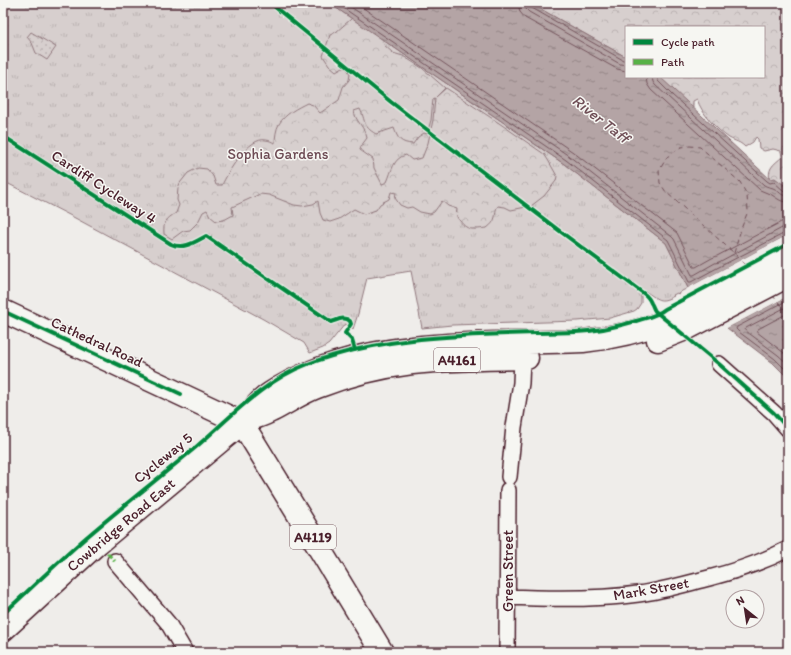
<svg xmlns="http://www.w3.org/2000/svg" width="791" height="655" font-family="Itim,sans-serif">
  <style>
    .grass { fill: url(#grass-tufts); stroke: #90777c }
    .forest { fill: url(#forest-crowns); stroke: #90777c; fill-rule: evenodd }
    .garden { fill: url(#garden-dots); stroke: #90777c }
    .water { fill: url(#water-ripples); stroke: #8a6f74 }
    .pier { fill: #efedea }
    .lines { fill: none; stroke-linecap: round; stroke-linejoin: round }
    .shore { stroke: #74545c; stroke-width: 1 }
    .ferry { stroke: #6f4e56; stroke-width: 1; stroke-dasharray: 5 4; stroke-linecap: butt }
    .minor-casing { stroke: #4a1f2b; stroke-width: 18 }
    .primary-casing { stroke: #4a1f2b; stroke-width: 25 }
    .minor { stroke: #f6f6f2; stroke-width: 15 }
    .primary { stroke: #f6f6f2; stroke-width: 22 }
    .quiet { stroke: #57b146; stroke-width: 3; stroke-dasharray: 6 3; stroke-linecap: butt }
    .cycleway-casing { stroke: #f6f6f2; stroke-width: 6 }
    .cycleway { stroke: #00873e; stroke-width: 4 }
    .labels { text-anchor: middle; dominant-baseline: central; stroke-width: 3; stroke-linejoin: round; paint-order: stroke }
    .shield { fill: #f6f6f2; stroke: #7e6067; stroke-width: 1 }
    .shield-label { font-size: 14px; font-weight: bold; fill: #4a1f2b }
    .park-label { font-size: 15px; fill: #6d4b54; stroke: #f6f6f2 }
    .street-label { font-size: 15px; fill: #4a1f2b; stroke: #f6f6f2 }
    .water-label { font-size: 16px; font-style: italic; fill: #6f4e56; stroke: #f6f6f2 }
  </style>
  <defs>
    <pattern id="grass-tufts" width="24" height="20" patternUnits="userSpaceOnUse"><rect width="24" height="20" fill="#d7cfce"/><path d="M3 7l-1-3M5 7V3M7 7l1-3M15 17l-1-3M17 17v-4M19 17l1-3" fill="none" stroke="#bab1b1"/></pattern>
    <pattern id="forest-crowns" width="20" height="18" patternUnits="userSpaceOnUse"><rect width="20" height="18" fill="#d7cfce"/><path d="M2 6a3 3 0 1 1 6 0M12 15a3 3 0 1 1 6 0" fill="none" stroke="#bab1b1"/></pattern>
    <pattern id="garden-dots" width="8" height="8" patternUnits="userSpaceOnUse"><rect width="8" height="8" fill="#d7cfce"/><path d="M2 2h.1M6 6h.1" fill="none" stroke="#bab1b1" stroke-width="1.8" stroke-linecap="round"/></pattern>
    <pattern id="water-ripples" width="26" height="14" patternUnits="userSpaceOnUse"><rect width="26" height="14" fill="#b4a4a5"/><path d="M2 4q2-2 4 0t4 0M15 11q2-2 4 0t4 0" fill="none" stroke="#948587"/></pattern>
  </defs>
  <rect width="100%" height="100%" fill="#efedea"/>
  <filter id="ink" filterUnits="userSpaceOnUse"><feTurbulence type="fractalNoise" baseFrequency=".025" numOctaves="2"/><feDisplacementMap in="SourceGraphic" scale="8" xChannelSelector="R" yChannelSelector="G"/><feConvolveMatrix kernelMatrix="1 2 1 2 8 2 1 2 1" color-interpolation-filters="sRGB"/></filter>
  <g filter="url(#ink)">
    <path class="grass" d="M 3,3 L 329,3 L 564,164 L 666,243 L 688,288 L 682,291 L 678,294 L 677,293 L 673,295 L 674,296 C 659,304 658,299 645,291 L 641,296 L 641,303 L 637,309 L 634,311 L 610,318 L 577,321 L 452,325 L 422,328 L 411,271 L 367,278 L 358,314 L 353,329 L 345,324 L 329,344 L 323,348 L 310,353 L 304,343 L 263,319 L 75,218 L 3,181 Z"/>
    <path class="forest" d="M 530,3 L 788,3 L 788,211 C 780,201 764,181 771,168 C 773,164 779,160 782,157 L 781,151 L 773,149 L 764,151 L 759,148 L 758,139 L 756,137 L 753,142 L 745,147 C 739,141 736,142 729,138 C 716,129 702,114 697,99 L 693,101 L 693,106 L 692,110 L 659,77 L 764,77 L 764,27 L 626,27 L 626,57 Z
      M 358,13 L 387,34 L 384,45 L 393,53 L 403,56 L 422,68 L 445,88 L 436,97 L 446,88 L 499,123 L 544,154 L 548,160 L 557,176 L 556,181 L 544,196 L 531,206 L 511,210 L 505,207 L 498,206 C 495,210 496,213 495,217 C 494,222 491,225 487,228 C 475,229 468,232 460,221 C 456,217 456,214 457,209 L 448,206 L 442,201 L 434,212 L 430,214 L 420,212 L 412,207 L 407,208 L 400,205 L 395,198 L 396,193 L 391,192 L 389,199 L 380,204 L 376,210 L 364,214 L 354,209 L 339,219 L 330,222 L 323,220 L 320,213 L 318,201 L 313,204 L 302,206 L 294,205 L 269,195 L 260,194 L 232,207 L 233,215 L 224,220 L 216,221 L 210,216 L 207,210 L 203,212 L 198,222 L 190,230 L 183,231 L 172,239 L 164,234 C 163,222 166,219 176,213 L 179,205 L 177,200 L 178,188 L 180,183 L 188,173 L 198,168 L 207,169 L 213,176 L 216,185 L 222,185 C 228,172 249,136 266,140 C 269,140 272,142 275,143 C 275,138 276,129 279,124 C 285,114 297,108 307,103 L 313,105 L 320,113 L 339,100 L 343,87 L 349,80 L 350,74 L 347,69 L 343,67 L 336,71 L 329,65 L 323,56 L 330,35 L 336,32 ZM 435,98 L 433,120 L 428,143 L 422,158 L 412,160 L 406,155 C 393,158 392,171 387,182 L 382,184 L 374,168 L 373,159 L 360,150 L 361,146 L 367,138 C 365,127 355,121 354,111 L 360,109 C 366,121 362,126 376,134 L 394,128 C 398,139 400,143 413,144 L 418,137 L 424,133 L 427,134 L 431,120 L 433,99 Z"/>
    <path class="garden" d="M 31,32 L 56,47 L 47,60 L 36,53 L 32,43 L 27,37 Z"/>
    <path class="water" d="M 329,3 L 530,3 L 626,57 L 626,77 L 660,77 L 770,179 L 775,178 L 788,188 L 788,235 L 688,288 L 666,243 L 564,164 Z
      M 788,296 L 788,378 L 773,363 L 727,328 Z"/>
    <path class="pier" d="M 788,235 L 787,238 L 721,273 L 719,273 L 689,290 L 686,289 Z
      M 788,294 L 788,296 L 725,329 L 726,326 Z"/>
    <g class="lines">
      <path class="shore" d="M 336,3 L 566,160 L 668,240 L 689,282 L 691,282 L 717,268 L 785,233 L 788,232
        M 345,3 L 569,156 L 671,236 L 674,239 L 692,275 L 694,275 L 715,263 L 719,262 L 782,228 L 788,227
        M 356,3 L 573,152 L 677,233 L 694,267 L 696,267 L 712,258 L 717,256 L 781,222 L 788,221
        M 518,3 L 520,12 L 525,18 L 617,69 L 626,71
        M 524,3 L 525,8 L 529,12 L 620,64 L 626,65
        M 529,3 L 529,6 L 532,8 L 623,60 L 626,60
        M 646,77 L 647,84 L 651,90 L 760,190 C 764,192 768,193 772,195 C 778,199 781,202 788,202
        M 652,77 L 653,82 L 655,85 L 764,185 C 767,187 770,187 773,188 C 780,191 780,196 788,196
        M 657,77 L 658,81 L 672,95 L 767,181 L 770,183 L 774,182 L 784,191 L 788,191
        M 788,300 L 737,327 L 736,329 L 739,332 L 775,359 L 788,372
        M 788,306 L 746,328 L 745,330 L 746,331 L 778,355 L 788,364
        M 788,313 L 758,329 L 757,331 L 757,332 L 788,356"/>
      <path class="ferry" d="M 734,253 L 741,229 L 748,211 L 747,195 L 740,182 L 700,147 L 690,146 L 681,147 L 667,157 L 659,171 L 660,183 L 666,192 L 734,253 L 748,268
        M 772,295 L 788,313"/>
      <defs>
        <path id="minor" d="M 719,364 L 774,413 L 788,429
          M 509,477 L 514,427 L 521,383 L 522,358
          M 115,561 L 168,623 L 185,652
          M 507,597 C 550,599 595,600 638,594 C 662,591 685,584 709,578 C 736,571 763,562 788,549
          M 507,652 L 508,490"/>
        <path id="primary" d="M 3,311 L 242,423
          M 658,340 L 688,328 L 788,276
          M 249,420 C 256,417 264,415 271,411 C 287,403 301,393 317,387 C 347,375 380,367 412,363 C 450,359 489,359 527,358
          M 242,423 L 322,553 L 382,652
          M 3,630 L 98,543 L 242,423 C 249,415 255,406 262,400 C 269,393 281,387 290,382 C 352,349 426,345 495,343 C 524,343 554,342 583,341 C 612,338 639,332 666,321 C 682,315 697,306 712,298 C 738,285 763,272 788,258"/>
      </defs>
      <use href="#minor" class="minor-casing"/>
      <use href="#primary" class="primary-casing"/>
      <use href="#minor" class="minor"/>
      <use href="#primary" class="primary"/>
      <path class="quiet" d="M 107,553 L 115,561"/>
      <defs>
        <path id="cycleway" d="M 270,3 L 391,102 L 561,232 L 643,293 C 647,296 649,298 651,303 C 653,306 653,308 655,311 L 719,364 L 774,413 L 788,429
          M 3,136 L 171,244 C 183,250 195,242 206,236 L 331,322 C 338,320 344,316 350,321 L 351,324 L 345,333 L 352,340 L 355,350
          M 3,311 L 181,394
          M 3,614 C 29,590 55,565 82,541 C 119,509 158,479 196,447 C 231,417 263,381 308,364 C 393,332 487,335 576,332 C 597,331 616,327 636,321 C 646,318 657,316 665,309 L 788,244"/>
      </defs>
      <use href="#cycleway" class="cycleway-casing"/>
      <use href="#cycleway" class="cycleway"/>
    </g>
  </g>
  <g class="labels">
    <g class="shield">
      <rect x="434" y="348" width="46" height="24" rx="3"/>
      <rect x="290" y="525" width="46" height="24" rx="3"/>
    </g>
    <g class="shield-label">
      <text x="457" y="360">A4161</text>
      <text x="313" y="537">A4119</text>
    </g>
    <g class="park-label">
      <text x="278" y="154">Sophia Gardens</text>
    </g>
    <g class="street-label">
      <text transform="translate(104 187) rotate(33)">Cardiff Cycleway 4</text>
      <text transform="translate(97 342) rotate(25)">Cathedral Road</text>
      <text transform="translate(163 458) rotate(-39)">Cycleway 5</text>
      <text transform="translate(121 525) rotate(-40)">Cowbridge Road East</text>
      <text transform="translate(508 571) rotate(-90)">Green Street</text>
      <text transform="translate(651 589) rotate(-10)">Mark Street</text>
    </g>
    <g class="water-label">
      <text transform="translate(601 119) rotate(38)">River Taff</text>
    </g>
  </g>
  <rect width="791" height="655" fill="none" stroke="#f6f6f2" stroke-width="16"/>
  <rect x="8" y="8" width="775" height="639" fill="none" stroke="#4a1f2b" stroke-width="1.5" filter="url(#ink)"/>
  <rect x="625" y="26" width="140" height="52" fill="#f6f6f2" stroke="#b1a0a2"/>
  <rect x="633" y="39" width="20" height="6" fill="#00873e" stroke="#b1a0a2"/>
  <text x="661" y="46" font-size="12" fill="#4a1f2b">Cycle path</text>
  <rect x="633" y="59" width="20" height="6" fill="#57b146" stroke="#b1a0a2"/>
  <text x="661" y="66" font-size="12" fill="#4a1f2b">Path</text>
  <g transform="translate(745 609) rotate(330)"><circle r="19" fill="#f6f6f2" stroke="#b1a0a2"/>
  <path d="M0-3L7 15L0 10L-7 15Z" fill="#4a1f2b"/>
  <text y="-6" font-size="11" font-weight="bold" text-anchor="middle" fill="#4a1f2b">N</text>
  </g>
</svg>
